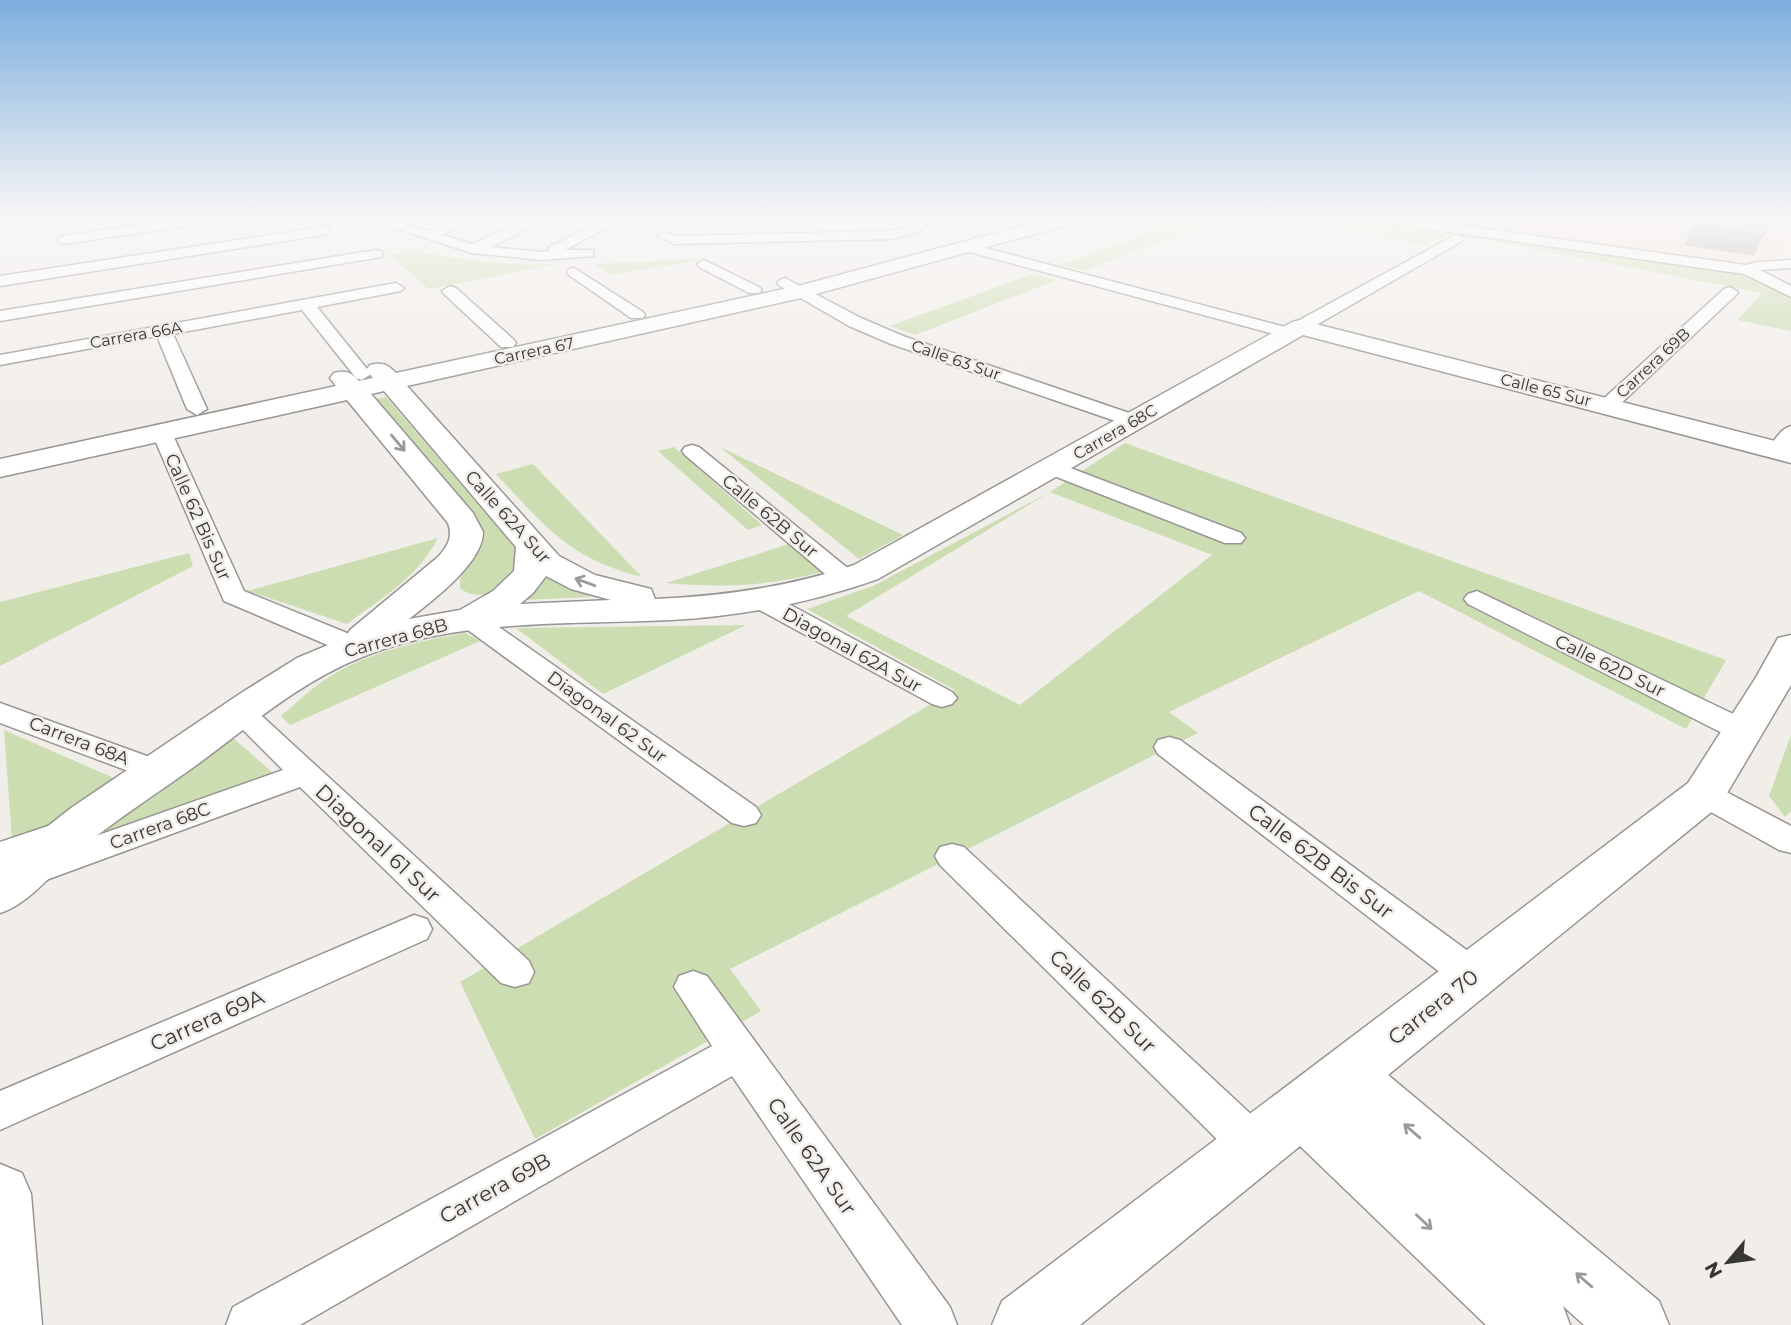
<svg xmlns="http://www.w3.org/2000/svg" width="1791" height="1325" font-family="Montserrat,sans-serif">
  <style>
    .built { fill: #eae2d9 }
    .green { fill: #ccddb2; fill-rule: evenodd }
    .lines { fill: none; stroke-linecap: round; stroke-linejoin: round }
    .street-casing { stroke: #989592; stroke-width: 3 }
    .secondary-casing { stroke: #989592; stroke-width: 3 }
    .street { fill: #fff; fill-rule: evenodd }
    .secondary { fill: #fff; fill-rule: evenodd }
    .wall { fill: #a7a3a3 }
    .building { fill: #c2bebd; stroke: #888584; stroke-width: 2 }
    .oneway { stroke: #9b9a9a }
    .labels { text-anchor: middle; dominant-baseline: central; stroke-width: 5; stroke-linejoin: round; paint-order: stroke }
    .far-street-label { font-size: 16px; fill: #373635; stroke: #f1eeea }
    .street-label { font-size: 18px; fill: #373635; stroke: #f1eeea }
    .near-street-label { font-size: 21px; fill: #373635; stroke: #f1eeea }
  </style>
  <rect width="100%" height="100%" fill="#f1eeea"/>
  <path class="built" d="M 1429,220 L 1789,220 L 1781,257 L 1725,262 Z"/>
  <path class="green" d="M 1181,220 L 1217,220 L 1084,271 L 1061,265 Z
    M 1305,220 L 1353,220 L 1450,234 L 1426,245 Z
    M 1480,236 L 1739,274 L 1791,298 L 1791,331 L 1738,320 L 1762,293 L 1477,238 Z
    M 412,250 C 461,261 509,265 559,264 L 428,289 L 390,255 Z
    M 714,258 L 611,275 L 594,264 Z
    M 1032,274 L 1057,280 L 915,335 L 890,326 Z
    M 386,397 L 516,549 C 516,554 518,562 517,566 C 511,590 478,604 460,588 L 462,501 L 376,399 Z
    M 1125,443 L 1726,660 L 1686,729 L 1419,591 L 1169,712 L 1198,733 L 730,969 L 761,1011 L 535,1139 L 460,982 L 955,690 L 807,609 L 873,586 L 1050,492 ZM 1050,492 L 1212,555 L 1020,705 L 846,616 Z
    M 674,447 L 762,525 L 748,530 L 658,451 Z
    M 720,447 L 903,535 L 859,559 Z
    M 533,464 L 642,577 C 568,558 547,528 496,474 Z
    M 438,538 C 418,577 382,598 347,624 L 248,591 Z
    M 789,544 L 822,572 C 769,586 720,588 666,583 Z
    M 189,553 L 193,566 L 0,666 L 0,602 Z
    M 546,574 L 555,581 L 591,597 L 523,600 Z
    M 746,625 L 603,694 L 516,628 Z
    M 465,633 L 480,641 L 290,725 L 281,716 C 295,704 308,691 323,681 C 366,652 415,642 465,633 Z
    M 4,730 L 123,782 L 66,821 L 12,840 Z
    M 1791,735 L 1791,811 L 1785,817 L 1769,796 Z
    M 231,736 L 273,773 L 99,834 Z"/>
  <g class="lines">
    <defs>
      <path id="street" d="M 172,220 L 206,220 L 199,224 L 63,244 L 56,240 L 63,236 Z
        M 370,220 L 391,220 L 428,231 L 455,220 L 473,220 L 442,235 L 472,244 L 528,220 L 546,220 L 490,247 L 542,252 L 548,251 L 549,247 L 605,220 L 622,220 L 565,250 L 593,250 L 593,256 L 542,260 L 472,253 Z
        M 913,220 L 930,222 L 916,233 L 890,239 L 674,244 L 657,236 L 664,232 L 676,236 L 890,231 L 906,227 Z
        M 1386,220 L 1421,220 L 1746,265 L 1756,262 L 1791,260 L 1791,268 L 1760,270 L 1791,286 L 1791,297 L 1744,274 L 1393,224 Z
        M 323,227 L 328,228 L 328,234 L 0,286 L 0,276 Z
        M 1457,234 L 1464,238 L 1462,241 L 1306,331 L 1296,331 L 1295,337 L 1289,338 L 962,250 L 960,247 L 967,243 L 1293,329 L 1294,323 Z
        M 376,250 L 381,251 L 383,254 L 381,257 L 0,321 L 0,311 Z
        M 704,260 L 759,287 L 762,290 L 759,293 L 749,293 L 699,267 L 697,264 Z
        M 574,268 L 643,312 L 645,315 L 643,318 L 631,318 L 569,275 L 567,272 L 569,269 Z
        M 785,278 L 861,318 L 903,336 L 1141,417 L 1144,421 L 1141,425 L 1127,425 L 891,344 L 849,326 L 780,286 L 777,283 L 780,280 Z
        M 396,283 L 404,288 L 401,291 L 317,307 L 371,374 L 362,380 L 356,378 L 302,310 L 173,334 L 207,409 L 197,415 L 187,409 L 157,336 L 0,365 L 0,355 Z
        M 450,286 L 456,288 L 513,339 L 516,343 L 513,347 L 501,347 L 444,294 L 442,291 Z
        M 1730,287 L 1738,292 L 1736,295 L 1614,410 L 1600,410 L 1597,406 L 1600,402 L 1724,289 Z
        M 1791,426 L 1791,446 L 1785,454 L 1771,454 L 1768,450 C 1774,441 1780,429 1791,426 Z
        M 162,427 L 169,429 L 172,433 L 244,591 L 364,640 L 368,646 L 364,652 L 354,654 L 344,652 L 224,601 L 152,433 L 155,429 Z
        M 692,445 L 699,447 L 856,575 L 860,580 L 856,585 L 847,588 L 838,585 L 685,455 L 682,451 L 685,447 Z
        M 1052,461 L 1241,533 L 1245,538 L 1241,543 L 1225,543 L 1044,472 L 1041,467 L 1044,462 Z
        M 1477,591 L 1754,724 L 1758,731 L 1754,738 L 1743,741 L 1732,738 L 1468,604 L 1464,599 L 1468,594 Z
        M 763,593 L 772,595 L 952,692 L 957,698 L 952,704 L 942,707 L 932,704 L 754,607 L 750,601 L 754,595 Z
        M 470,611 L 479,613 L 756,807 L 761,815 L 756,823 L 744,826 L 732,823 L 461,625 L 457,619 L 461,613 Z
        M 0,703 L 169,764 L 174,771 L 169,778 L 158,781 L 147,778 L 0,723 Z
        M 241,704 L 251,706 L 529,961 L 534,972 L 529,983 L 515,987 L 501,983 L 300,787 L 46,880 L 34,884 L 22,880 L 17,871 L 22,862 L 283,770 L 226,713 L 231,706 Z
        M 1169,737 L 1180,740 L 1487,965 L 1492,976 L 1487,987 L 1473,992 L 1459,987 L 1158,754 L 1154,747 L 1158,740 Z
        M 1704,783 L 1715,786 L 1791,826 L 1791,853 L 1779,850 L 1693,802 L 1688,794 L 1693,786 Z
        M 57,823 L 69,827 L 74,835 L 69,843 L 0,867 L 0,842 Z
        M 952,844 L 964,847 L 1270,1132 L 1276,1146 L 1270,1160 L 1254,1166 L 1238,1160 L 940,865 L 935,856 L 940,847 Z
        M 414,915 L 427,919 L 432,929 L 427,939 L 0,1130 L 0,1091 Z
        M 693,971 L 707,976 L 950,1307 L 957,1325 L 902,1325 L 732,1076 L 300,1325 L 226,1325 L 233,1307 L 712,1046 L 674,987 L 679,976 Z"/>
      <path id="secondary" d="M 1044,220 L 1074,220 L 1071,224 L 801,298 L 407,386 L 559,556 L 595,575 L 651,589 L 655,599 C 723,596 789,587 854,565 L 1292,322 L 1300,320 L 1791,445 L 1791,463 L 1303,335 L 878,579 C 810,603 742,616 671,620 C 567,625 459,618 362,657 C 302,681 253,723 202,761 C 162,790 120,817 81,848 C 56,868 30,904 0,913 L 0,864 L 71,808 L 241,693 L 297,658 L 345,638 L 350,630 L 438,557 C 448,546 453,537 448,523 L 347,400 L 0,477 L 0,459 L 336,386 L 330,378 L 334,373 C 346,370 351,372 359,381 L 373,378 L 366,370 L 370,365 C 382,362 387,364 396,373 L 798,286 ZM 384,391 L 516,547 L 514,571 L 493,591 L 460,610 L 409,619 C 432,601 483,563 483,532 L 473,513 L 371,394 ZM 546,576 L 571,589 L 611,600 L 520,604 L 533,593 Z
        M 1791,635 L 1791,685 L 1720,805 L 1388,1075 L 1659,1301 L 1669,1325 L 1584,1325 L 1563,1306 L 1570,1325 L 1486,1325 L 1300,1146 L 1080,1325 L 992,1325 L 1002,1301 L 1688,783 L 1755,679 L 1778,638 Z
        M 0,1164 L 22,1173 L 31,1194 L 42,1325 L 0,1325 Z"/>
    </defs>
    <use href="#street" class="street-casing"/>
    <use href="#secondary" class="secondary-casing"/>
    <use href="#street" class="street"/>
    <use href="#secondary" class="secondary"/>
  </g>
  <path class="wall" d="M 1770,220 L 1754,256 L 1684,245 L 1692,225 Z"/>
  <path class="building" d="M 1695,220 L 1770,220 L 1763,236 L 1692,225 Z"/>
  <defs><path id="oneway-shaft" d="M-6 0H5M1.5-3L5.5 0L1.5 3" fill="none" stroke-width="1.6" stroke-linecap="round" stroke-linejoin="round" transform="scale(1.75)"/></defs>
  <g class="oneway">
    <use href="#oneway-shaft" transform="translate(398 443) rotate(50)"/>
    <use href="#oneway-shaft" transform="translate(585 582) rotate(-160)"/>
    <use href="#oneway-shaft" transform="translate(1412 1131) rotate(-139)"/>
    <use href="#oneway-shaft" transform="translate(1424 1222) rotate(43)"/>
    <use href="#oneway-shaft" transform="translate(1584 1280) rotate(-139)"/>
  </g>
  <linearGradient id="sky" x2="0" y2="1"><stop stop-color="#7daedd"/><stop offset="0.54" stop-color="#f9f7f6"/><stop offset="1" stop-color="#f9f7f6" stop-opacity="0"/></linearGradient>
  <rect width="1791" height="405" fill="url(#sky)"/>
  <g class="labels">
    <g class="far-street-label">
      <text transform="translate(136 335) rotate(-10)">Carrera 66A</text>
      <text transform="translate(534 351) rotate(-12)">Carrera 67</text>
      <text transform="translate(956 360) rotate(19)">Calle 63 Sur</text>
      <text transform="translate(1653 363) rotate(-43)">Carrera 69B</text>
      <text transform="translate(1546 390) rotate(14)">Calle 65 Sur</text>
      <text transform="translate(1115 432) rotate(-30)">Carrera 68C</text>
    </g>
    <g class="street-label">
      <text transform="translate(770 516) rotate(40)">Calle 62B Sur</text>
      <text transform="translate(198 517) rotate(66)">Calle 62 Bis Sur</text>
      <text transform="translate(508 517) rotate(48)">Calle 62A Sur</text>
      <text transform="translate(396 638) rotate(-15)">Carrera 68B</text>
      <text transform="translate(852 650) rotate(29)">Diagonal 62A Sur</text>
      <text transform="translate(1610 666) rotate(26)">Calle 62D Sur</text>
      <text transform="translate(607 717) rotate(36)">Diagonal 62 Sur</text>
      <text transform="translate(79 741) rotate(21)">Carrera 68A</text>
      <text transform="translate(160 826) rotate(-20)">Carrera 68C</text>
    </g>
    <g class="near-street-label">
      <text transform="translate(378 843) rotate(43)">Diagonal 61 Sur</text>
      <text transform="translate(1321 861) rotate(37)">Calle 62B Bis Sur</text>
      <text transform="translate(1103 1001) rotate(44)">Calle 62B Sur</text>
      <text transform="translate(1433 1007) rotate(-38)">Carrera 70</text>
      <text transform="translate(207 1020) rotate(-24)">Carrera 69A</text>
      <text transform="translate(812 1156) rotate(55)">Calle 62A Sur</text>
      <text transform="translate(495 1188) rotate(-29)">Carrera 69B</text>
    </g>
  </g>
  <g transform="translate(1728 1262) rotate(241)" stroke="#f1eeea" stroke-width="5" paint-order="stroke">
  <path d="M0-5L12 26L0 18L-12 26Z" fill="#373635"/>
  <text y="-10" font-size="19" font-weight="bold" text-anchor="middle" fill="#373635">N</text>
  </g>
</svg>
